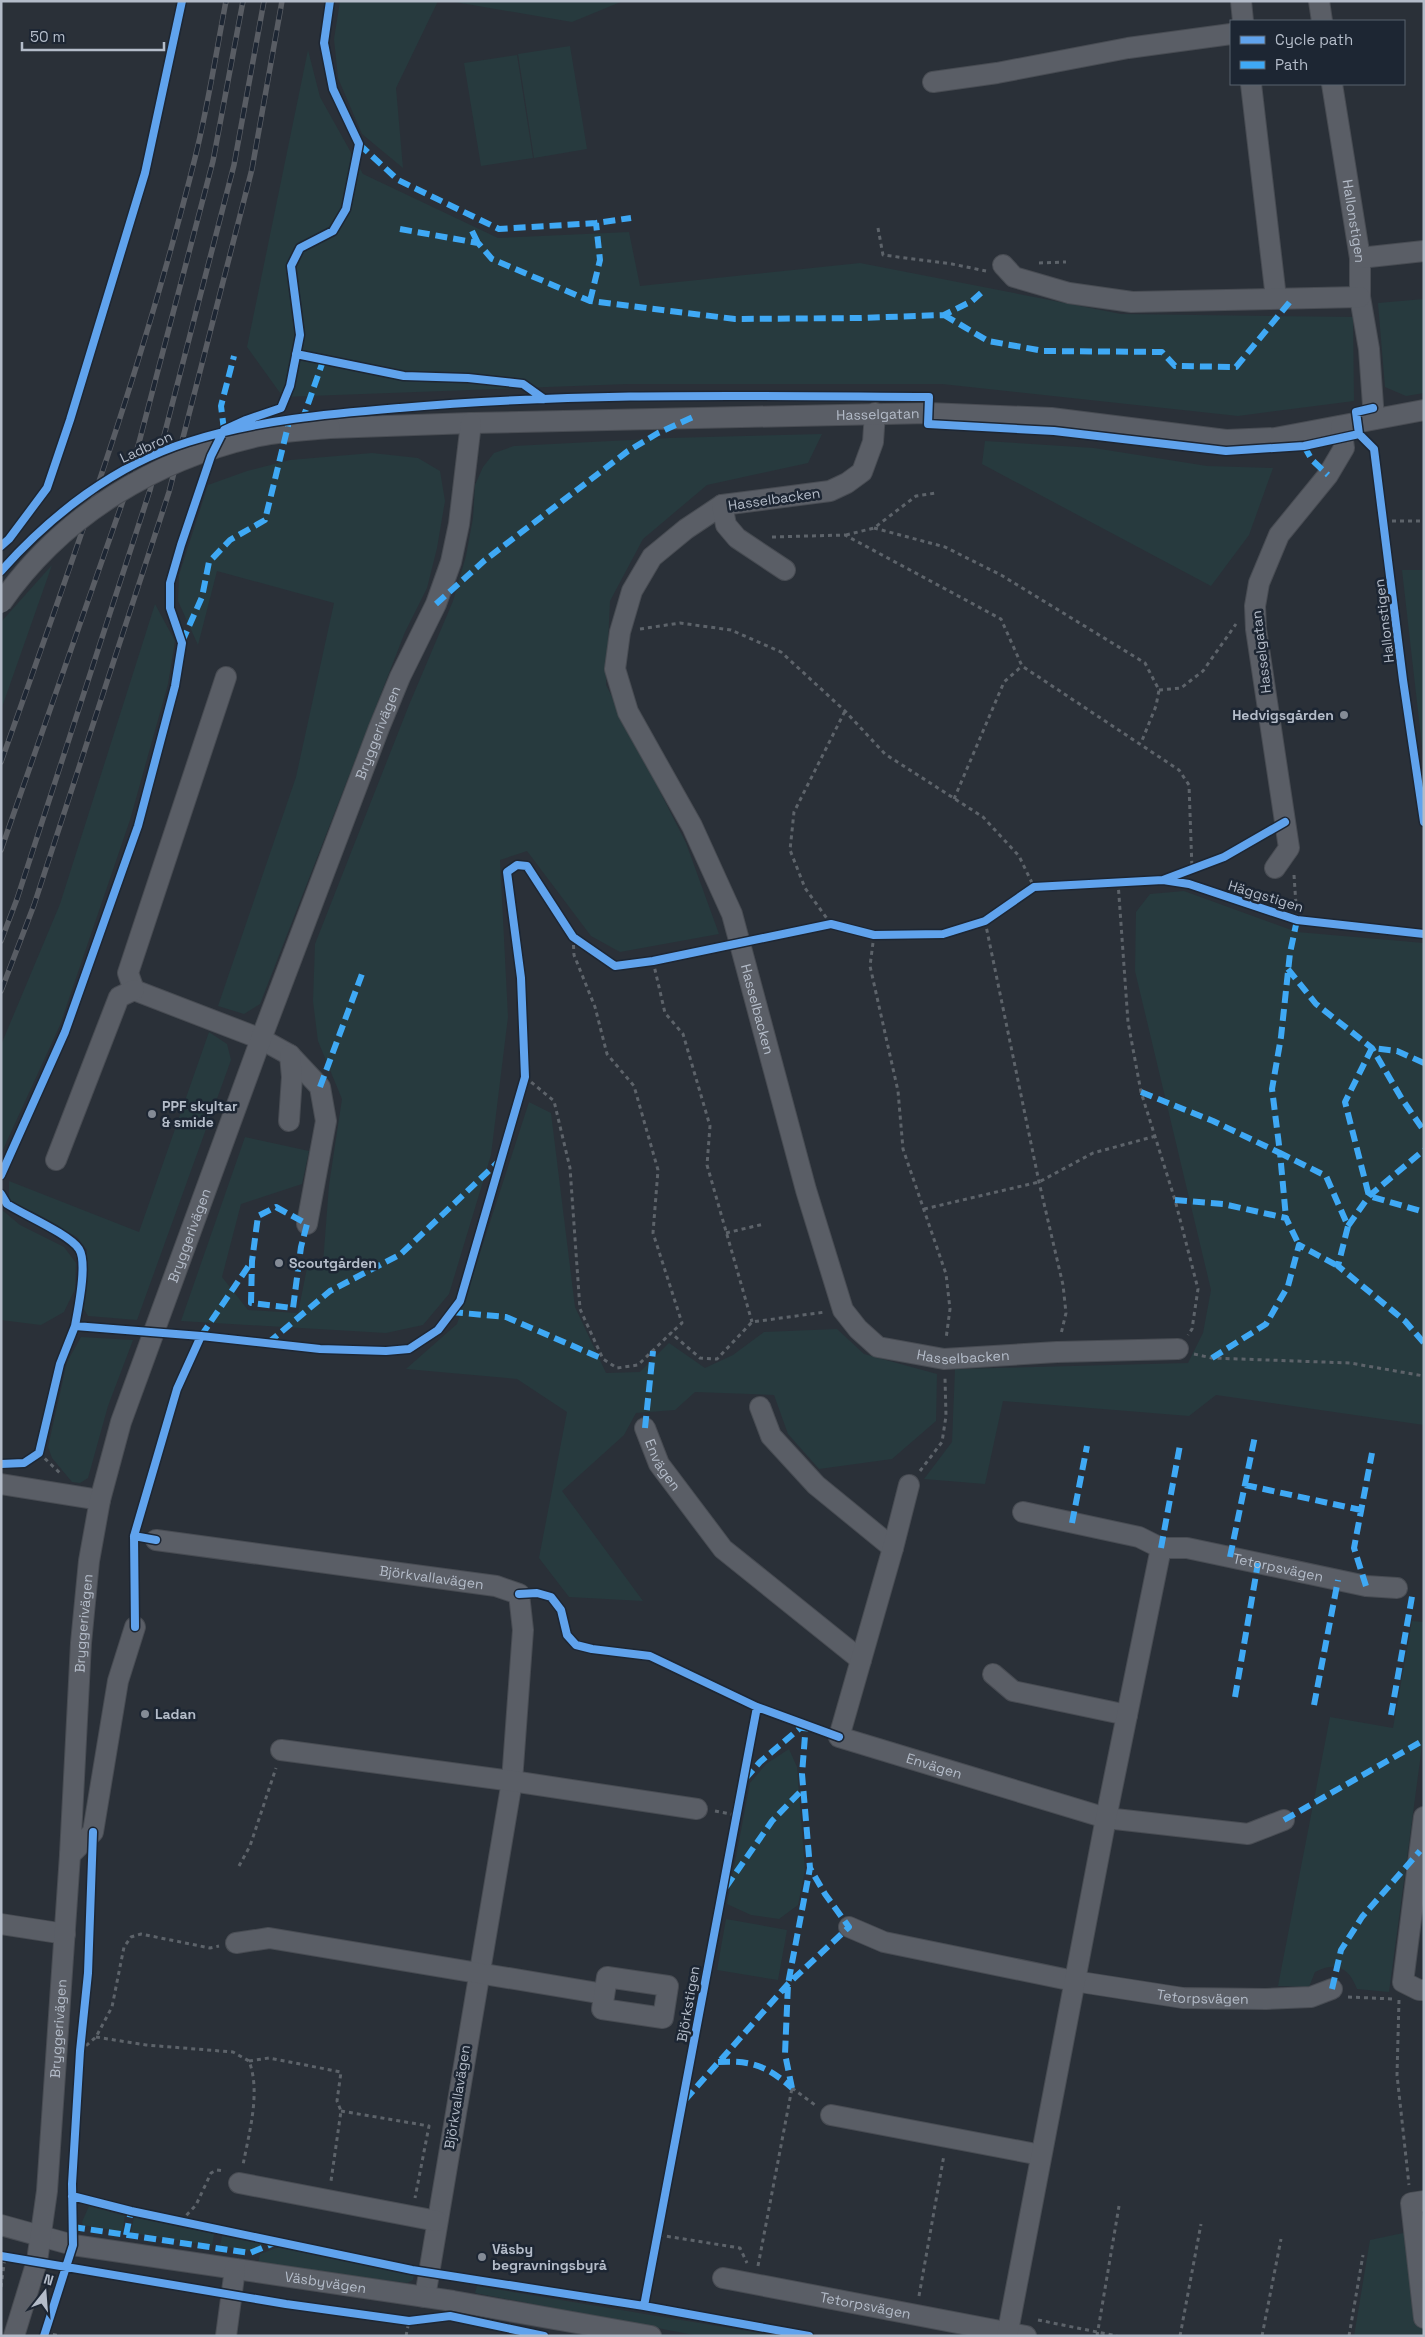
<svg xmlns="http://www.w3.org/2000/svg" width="1425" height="2337" font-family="'Space Grotesk',sans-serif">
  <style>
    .green { fill: #273a3e }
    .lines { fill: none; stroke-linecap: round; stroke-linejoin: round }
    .minor-casing { stroke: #484c53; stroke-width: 22 }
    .path { stroke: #5d636a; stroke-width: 3; stroke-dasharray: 4 4; stroke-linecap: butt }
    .minor { stroke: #5a5e66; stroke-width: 20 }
    .rail-casing { stroke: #595d64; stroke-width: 5.5 }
    .rail { stroke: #1d2633; stroke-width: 4; stroke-dasharray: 11; stroke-linecap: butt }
    .minor-bridge-casing { stroke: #484c53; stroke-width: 22; stroke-linecap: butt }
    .minor-bridge { stroke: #5a5e66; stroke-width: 20 }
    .quiet { stroke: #3fa9f5; stroke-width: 6; stroke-dasharray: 12 6; stroke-linecap: butt }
    .cycleway-casing { stroke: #1d2633; stroke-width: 11 }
    .cycleway { stroke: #60a3ed; stroke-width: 8 }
    .poi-dot { fill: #848b96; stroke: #1d2633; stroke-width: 2 }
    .labels { text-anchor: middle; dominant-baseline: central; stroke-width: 5; stroke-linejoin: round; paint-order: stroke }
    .street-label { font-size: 14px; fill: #b4bcc9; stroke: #1d2633 }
    .poi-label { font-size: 14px; font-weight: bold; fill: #b4bcc9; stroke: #1d2633; text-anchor: start }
  </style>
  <rect width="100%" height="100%" fill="#2a3038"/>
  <path class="green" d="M 340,1 L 438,1 L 396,88 L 403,168 L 362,134 L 338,78 L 334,39 Z
    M 449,1 L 623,1 L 572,22 Z
    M 570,46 L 587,149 L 534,158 L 518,54 Z
    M 308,50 L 320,97 L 363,174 L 498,238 L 629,232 L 640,286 L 860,263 L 1121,314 L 1353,317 L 1354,401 L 1238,416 L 942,384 L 628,384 L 283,397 L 247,347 Z
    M 517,55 L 533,158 L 481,166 L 464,63 Z
    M 1424,299 L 1424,393 L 1406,396 L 1385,387 L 1378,303 Z
    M 822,434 L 808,463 L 707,485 L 643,539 L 610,601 L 606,685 L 686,843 L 719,934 L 620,952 L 591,936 L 527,851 L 500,860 L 508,1017 L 491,1155 L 449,1294 L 423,1325 L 386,1333 L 181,1321 L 245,1137 L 309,1151 L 302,1184 L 241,1204 L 222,1277 L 248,1310 L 298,1313 L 308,1263 L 323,1263 L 329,1185 L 342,1099 L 318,1041 L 313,1001 L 315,944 L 409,705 L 453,601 L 466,556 L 473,518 L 475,485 L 483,467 L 494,453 L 514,446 L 669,438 Z
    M 985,441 L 1094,448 L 1207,466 L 1273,468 L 1249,535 L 1211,586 L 982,464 Z
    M 372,453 L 418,458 L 440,471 L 445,501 L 437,548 L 427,588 L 405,632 L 260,1004 L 244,1014 L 218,1006 L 296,777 L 334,603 L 217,571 L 198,645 L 178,601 L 179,575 L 208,485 L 247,471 L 290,460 Z
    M 52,565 L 1,710 L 1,622 Z
    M 1402,570 L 1424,570 L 1424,764 Z
    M 155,604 L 175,641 L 168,684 L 130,820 L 60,1025 L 1,1154 L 1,1045 L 60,904 Z
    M 1184,891 L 1297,932 L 1424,943 L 1424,1425 L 1216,1395 L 1189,1416 L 1003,1401 L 985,1484 L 924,1479 L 952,1442 L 955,1369 L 1188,1363 L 1203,1333 L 1211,1290 L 1135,971 L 1136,912 L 1150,894 Z
    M 209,1032 L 227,1044 L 231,1060 L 137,1320 L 88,1316 L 83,1308 L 87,1250 L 77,1237 L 29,1212 L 9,1199 L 9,1181 L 139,1232 Z
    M 529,1102 L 551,1113 L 575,1307 L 606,1373 L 640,1372 L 669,1343 L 705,1368 L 733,1355 L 764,1332 L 837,1329 L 864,1354 L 937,1374 L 936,1421 L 892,1459 L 819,1469 L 788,1434 L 774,1395 L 695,1392 L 675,1410 L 636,1413 L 624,1435 L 562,1491 L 643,1601 L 569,1597 L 539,1558 L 567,1412 L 517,1379 L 406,1369 L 457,1324 Z
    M 1,1209 L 20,1225 L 64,1247 L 76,1263 L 75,1289 L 64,1312 L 41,1325 L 1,1320 Z
    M 81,1337 L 133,1340 L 108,1406 L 88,1478 L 80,1483 L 72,1482 L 52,1458 L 48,1447 L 67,1362 Z
    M 1412,1621 L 1424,1622 L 1424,1731 L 1389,1992 L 1357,1989 C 1349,1967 1336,1961 1315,1972 L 1309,1987 L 1278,1986 L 1330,1717 L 1393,1728 Z
    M 789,1749 L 797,1767 L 805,1870 L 798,1905 L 779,1919 L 751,1915 L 727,1904 L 750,1783 L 766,1764 Z
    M 726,1919 L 787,1930 L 778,1980 L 717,1970 Z
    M 89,2206 L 125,2216 L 122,2232 L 83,2225 L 82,2222 Z
    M 134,2217 L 214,2234 L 212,2246 L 131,2233 Z
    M 1408,2232 L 1424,2320 L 1424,2336 L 1354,2336 L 1370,2240 Z
    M 222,2236 L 263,2244 L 251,2251 L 220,2246 Z
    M 279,2247 L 414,2273 L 413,2280 L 407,2283 L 258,2263 L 260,2254 Z
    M 477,2286 L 778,2336 L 699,2336 L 475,2293 Z"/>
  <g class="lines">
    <defs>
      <g id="minor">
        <path d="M 1241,1 L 1243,21"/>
        <path d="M 1319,1 L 1322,21"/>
        <path d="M 933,82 L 997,73 L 1128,48 L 1231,34"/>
        <path d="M 1251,84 L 1276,298"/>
        <path id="s1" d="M 1332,84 L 1360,258 L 1360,297 L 1369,349 L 1374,419"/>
        <path d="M 1360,258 L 1424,251"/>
        <path d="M 1003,265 L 1014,277 L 1069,293 L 1132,302 L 1360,297"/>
        <path id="s2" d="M 875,413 L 873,442 L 862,472 L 847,483 L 830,491 L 722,505 L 686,529 L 652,557 L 632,591 L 620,632 L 615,669 L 628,712 L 692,826 L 732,914 L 806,1190 L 843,1310 L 858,1329 L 878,1347 L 944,1359 L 1057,1352 L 1178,1349"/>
        <path id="s3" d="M 330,428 L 471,423 L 928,413 L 1051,418 L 1226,440 L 1275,438 L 1424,410"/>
        <path d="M 722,505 L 726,525 L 737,538 L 785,570"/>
        <path d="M 1275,868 L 1289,848 L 1256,629 L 1255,606 L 1259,583 L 1279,535 L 1328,475 L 1344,448 L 1341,426"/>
        <path d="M 134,990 L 261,1039 L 290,1055 L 320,1087 L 326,1121 L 307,1224"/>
        <path d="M 134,990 L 128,973 L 226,677"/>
        <path d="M 289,1121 L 292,1077 L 290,1055"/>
        <path d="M 56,1160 L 119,997 L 134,990"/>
        <path d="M 760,1407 L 771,1436 L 816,1485 L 893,1548"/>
        <path id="s4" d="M 645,1428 L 659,1464 L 723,1549 L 861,1660"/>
        <path d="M 1,1484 L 100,1500"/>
        <path id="s5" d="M 909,1485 L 893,1548 L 839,1737 L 1106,1818 L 1248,1834 L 1284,1820"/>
        <path d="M 1023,1512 L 1139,1537 L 1161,1548"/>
        <path id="s6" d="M 156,1540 L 496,1586 L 519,1594 L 523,1630 L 512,1781 L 425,2297"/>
        <path d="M 993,1674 L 1013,1691 L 1127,1715"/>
        <path d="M 281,1750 L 512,1781 L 697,1809"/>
        <path d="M 1424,1817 L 1403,1982 L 1419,1990 L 1424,1990"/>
        <path d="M 70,1855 L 93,1832 L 118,1681 L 135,1627"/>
        <path d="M 1,1924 L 65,1934"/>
        <path id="s7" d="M 849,1927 L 884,1942 L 1074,1981 L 1183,1998 L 1266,1999 L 1311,1997 L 1332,1989"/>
        <path d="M 236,1943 L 269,1938 L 604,1994"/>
        <path d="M 607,1977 L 668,1986 L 663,2018 L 602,2009 Z"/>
        <path d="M 831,2115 L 1041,2155"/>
        <path d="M 239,2183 L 437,2221"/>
        <path d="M 1424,2201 L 1411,2203 L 1424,2318"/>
        <path id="s8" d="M 1,2225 L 73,2245 L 453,2301 L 651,2336"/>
        <path id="s9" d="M 723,2278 L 1026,2336"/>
        <path id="s10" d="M 14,2336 L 37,2261 L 47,2191 L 70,1855 L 81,1643 L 89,1561 L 100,1500 L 121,1422 L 261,1039 L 379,728 L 400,677 L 436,604 L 451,562 L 459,524 L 471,423"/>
        <path d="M 226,2336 L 235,2269"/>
        <path id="s11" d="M 1007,2336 L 1106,1818 L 1161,1548 L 1187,1548 L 1366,1586 L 1397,1588"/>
      </g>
    </defs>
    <use href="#minor" class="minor-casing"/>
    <path class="path" d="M 878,228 L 883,255 L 952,264 L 986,271
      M 1039,263 L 1066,262
      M 1384,521 L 1424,521
      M 874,528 L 945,547 L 1001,575 L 1145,663 L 1159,690 L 1156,706 L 1141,743
      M 846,535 L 874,528 L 916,496 L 936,493
      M 772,537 L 845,535 L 1001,619 L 1022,666 L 1179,770 L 1189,785 L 1192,869
      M 640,629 L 680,623 L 731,630 L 781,652 L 845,711 L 885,754 L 983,817 L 1019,856 L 1034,887
      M 1159,690 L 1181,688 L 1203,671 L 1236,624
      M 954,799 L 1004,682 L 1022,666
      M 1294,875 L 1297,920
      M 1118,882 L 1128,1022 L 1141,1092 L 1175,1200 L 1198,1289 L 1192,1329 L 1188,1335
      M 985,921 L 1039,1182 L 1063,1285 L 1066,1313 L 1061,1334
      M 831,924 L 805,888 L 790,850 L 794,812 L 845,711
      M 874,935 L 870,966 L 898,1091 L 903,1149 L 946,1274 L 950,1309 L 946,1339
      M 573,937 L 574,955 L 595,1007 L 607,1054 L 634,1086 L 658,1170 L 653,1233 L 682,1323 L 671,1333
      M 653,961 L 665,1013 L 683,1034 L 710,1126 L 707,1165 L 752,1322
      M 525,1077 L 554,1101 L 570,1168 L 580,1309 L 603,1359 L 617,1368 L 638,1365 L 671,1333 L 700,1358 L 717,1359 L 752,1322 L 825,1312
      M 924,1209 L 1039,1182 L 1093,1153 L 1156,1136
      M 726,1233 L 764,1224
      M 1194,1354 L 1212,1358 L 1350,1363 L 1424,1376
      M 39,1453 L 60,1473
      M 920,1471 L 942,1442 L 946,1416 L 945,1378
      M 715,1811 L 736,1815
      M 239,1866 L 250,1846 L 276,1768
      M 1348,1997 L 1394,1999
      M 1399,2000 L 1397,2075 L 1409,2185
      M 682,2012 L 698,2015
      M 96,2037 L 146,2045 L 233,2052 L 249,2061 C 261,2092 249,2133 243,2165
      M 80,2051 L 96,2037 L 112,2007 L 124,1947 L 131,1937 L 141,1934 L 210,1948 L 219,1946
      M 249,2061 L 269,2058 L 341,2072 L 337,2101 L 341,2111 L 331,2181
      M 792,2088 L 815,2105
      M 341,2111 L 429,2126 L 415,2198
      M 181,2221 L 196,2205 L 211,2173 L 217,2170 L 225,2171
      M 659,2235 L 740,2248 L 747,2263
      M 758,2266 L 792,2088
      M 1,2287 L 5,2257
      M 919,2296 L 944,2155
      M 1038,2320 L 1117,2336
      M 45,2333 L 61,2336
      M 406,2336 L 409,2321
      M 1097,2336 L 1119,2206
      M 1180,2336 L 1201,2224
      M 1262,2336 L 1281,2239
      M 1349,2336 L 1363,2255"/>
    <use href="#minor" class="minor"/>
    <defs>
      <path id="rail" d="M 1,762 C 72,563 144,363 195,158 C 208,106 216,53 226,1
        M 1,850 L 126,492 L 213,161 L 243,1
        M 1,941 L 17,899 L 150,490 L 234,165 L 264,1
        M 1,991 L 34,905 L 169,492 L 252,169 L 282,1"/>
    </defs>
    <use href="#rail" class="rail-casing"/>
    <use href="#rail" class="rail"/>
    <defs>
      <path id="minor-bridge" d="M 1,603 C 62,515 156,459 259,436 C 282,431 307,430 330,428"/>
    </defs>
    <use href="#minor-bridge" class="minor-bridge-casing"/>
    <use href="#minor-bridge" class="minor-bridge"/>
    <path class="quiet" d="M 359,144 L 398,180 L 499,229 L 596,223 L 631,218
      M 400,229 L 478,243 L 492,259 L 590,301 L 735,319 L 861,318 L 944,315 L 972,301 L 981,293
      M 472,231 L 478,243
      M 590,301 L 600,260 L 596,223
      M 944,315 L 988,341 L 1044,351 L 1162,352 L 1175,366 L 1236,367 L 1293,298
      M 302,421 L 323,361
      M 224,430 L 221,406 L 234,356
      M 1304,446 L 1312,460 L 1328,475
      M 436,604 L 485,560 L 628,451 L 658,433 L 693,417
      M 182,642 L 202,597 L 209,562 L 230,540 L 265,520 L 288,426 L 286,416
      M 1297,920 L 1290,953 L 1281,1037 L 1272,1089 L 1280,1153 L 1326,1176 L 1348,1226 L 1338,1266 L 1405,1321 L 1424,1343
      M 1288,969 L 1316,1004 L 1372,1048 L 1402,1099 L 1424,1131
      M 1424,1063 L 1397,1051 L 1372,1048 L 1345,1102 L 1369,1196 L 1424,1212
      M 320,1087 L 362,974
      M 1141,1092 L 1213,1121 L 1280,1153 L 1286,1218
      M 1175,1200 L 1223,1204 L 1286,1218 L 1299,1245
      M 276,1207 L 307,1224 L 301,1247 L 293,1308 L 251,1303 L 252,1261 L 258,1216 Z
      M 1348,1226 L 1369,1196 L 1424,1150
      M 451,1312 L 506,1317 L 603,1359
      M 201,1336 L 252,1261
      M 268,1343 L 330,1291 L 401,1254 L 498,1162
      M 1212,1358 L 1266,1324 L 1288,1286 L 1299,1245 L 1338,1266
      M 645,1428 L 653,1351
      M 1245,1485 L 1361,1510
      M 1072,1523 L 1087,1446
      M 1161,1548 L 1180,1445
      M 1230,1557 L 1255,1436
      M 1366,1586 L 1354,1548 L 1372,1453
      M 1235,1697 L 1258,1563
      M 1314,1705 L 1338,1580
      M 1391,1715 L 1413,1591
      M 745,1779 L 760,1762 L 806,1723
      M 1284,1820 L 1424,1740
      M 726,1887 L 772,1821 L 803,1789
      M 1332,1989 L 1341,1950 L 1362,1917 L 1420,1851
      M 718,2062 C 752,2060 767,2066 792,2088
      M 792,2088 L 785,2054 L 788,1984 L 810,1868 L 802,1774 L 806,1723
      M 685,2100 L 788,1984 L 849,1927 L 825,1894 L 810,1868
      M 73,2227 L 250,2253 L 274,2243
      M 126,2235 L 131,2211"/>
    <defs>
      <path id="cycleway" d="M 296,354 L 404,376 L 468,378 L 523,384 L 544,399
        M 1373,408 L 1356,412 L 1359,434 L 1374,449 L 1403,680 L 1424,822
        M 1,546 L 9,539 L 47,488 L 70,420 L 145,173 L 182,1
        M 1,571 C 51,515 115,465 188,442 C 257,420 329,414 400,408 C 576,392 753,396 929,397 L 928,424 L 1054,431 L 1226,451 L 1304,446 L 1359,434
        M 1163,880 L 1189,884 L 1297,920 L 1424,934
        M 1,1175 L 65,1032 L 138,826 L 175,686 L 182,643 L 170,608 L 170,583 L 181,545 L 211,456 L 224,430 L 246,420 L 281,408 L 290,386 L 300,335 L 291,266 L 300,248 L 333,231 L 346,209 L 359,144 L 333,89 L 324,43 L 330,1
        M 1,1194 L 7,1204 C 24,1215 69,1234 79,1249 C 88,1263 78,1309 75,1326
        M 201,1336 L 320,1349 L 386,1351 L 409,1349 L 438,1330 L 460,1301 L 525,1077 L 521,978 L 507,872 L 517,865 L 527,866 L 573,937 L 615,966 L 653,961 L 831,924 L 874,935 L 943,934 L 985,921 L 1034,887 L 1163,880 L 1224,857 L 1285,822
        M 1,1464 L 24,1463 L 39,1453 L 60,1364 L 75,1326 L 201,1336 L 177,1389 L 134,1536
        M 519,1594 L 537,1593 L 551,1597 L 561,1610 L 567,1635 L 576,1645 L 592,1649 L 650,1656 L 757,1707 L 839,1737
        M 135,1627 L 134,1536 L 156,1540
        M 72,2196 L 131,2211 L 412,2270 L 644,2306 L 809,2336
        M 1,2256 L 286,2304 L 409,2321 L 450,2316 L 544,2336
        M 644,2306 L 757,1707
        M 44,2336 L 73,2245 L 72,2184 L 80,2051 L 88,1973 L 93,1832"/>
    </defs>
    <use href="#cycleway" class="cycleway-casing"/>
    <use href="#cycleway" class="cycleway"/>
  </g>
  <g class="poi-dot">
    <circle cx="1344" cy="715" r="5"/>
    <circle cx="152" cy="1114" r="5"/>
    <circle cx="279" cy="1263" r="5"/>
    <circle cx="145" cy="1714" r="5"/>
    <circle cx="482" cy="2257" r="5"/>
  </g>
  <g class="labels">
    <g class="street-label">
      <text stroke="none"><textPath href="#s1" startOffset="139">Hallonstigen</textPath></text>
      <text stroke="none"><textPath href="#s3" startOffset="548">Hasselgatan</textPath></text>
      <text transform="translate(146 447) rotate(-25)">Ladbron</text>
      <text transform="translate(774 499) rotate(-8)">Hasselbacken</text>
      <text transform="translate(1384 621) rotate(-97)">Hallonstigen</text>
      <text transform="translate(1261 652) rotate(-97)">Hasselgatan</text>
      <text stroke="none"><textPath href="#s10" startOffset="1659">Bryggerivägen</textPath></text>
      <text transform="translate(1266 896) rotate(17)">Häggstigen</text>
      <text stroke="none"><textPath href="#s2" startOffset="785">Hasselbacken</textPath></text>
      <text stroke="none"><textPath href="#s10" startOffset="1122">Bryggerivägen</textPath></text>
      <text stroke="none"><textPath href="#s2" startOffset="1235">Hasselbacken</textPath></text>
      <text stroke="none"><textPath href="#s4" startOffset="41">Envägen</textPath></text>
      <text stroke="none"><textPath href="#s11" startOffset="922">Tetorpsvägen</textPath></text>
      <text stroke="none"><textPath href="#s6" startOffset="278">Björkvallavägen</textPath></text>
      <text stroke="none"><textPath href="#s10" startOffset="718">Bryggerivägen</textPath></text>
      <text stroke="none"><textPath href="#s5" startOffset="361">Envägen</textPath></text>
      <text stroke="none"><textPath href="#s7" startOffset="362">Tetorpsvägen</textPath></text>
      <text transform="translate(688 2004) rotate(-80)">Björkstigen</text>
      <text stroke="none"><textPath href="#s10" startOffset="312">Bryggerivägen</textPath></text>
      <text transform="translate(457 2097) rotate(-81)">Björkvallavägen</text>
      <text stroke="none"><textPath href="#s8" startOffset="330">Väsbyvägen</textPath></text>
      <text stroke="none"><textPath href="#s9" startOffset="145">Tetorpsvägen</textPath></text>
    </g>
    <g class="poi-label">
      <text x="1334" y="715" text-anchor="end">Hedvigsgården</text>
      <text x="162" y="1106">PPF skyltar<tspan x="162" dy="16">&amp; smide</tspan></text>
      <text x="289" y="1263">Scoutgården</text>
      <text x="155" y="1714">Ladan</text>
      <text x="492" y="2249">Väsby<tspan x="492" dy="16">begravningsbyrå</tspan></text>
    </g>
  </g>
  <rect width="1425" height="2337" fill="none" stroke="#b4bcc9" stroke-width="5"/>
  <rect x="1230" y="20" width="175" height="65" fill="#1d2633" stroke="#59626f"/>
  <rect x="1240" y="36" width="25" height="8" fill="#60a3ed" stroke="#59626f"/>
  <text x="1275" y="45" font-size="15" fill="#b4bcc9">Cycle path</text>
  <rect x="1240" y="61" width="25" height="8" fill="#3fa9f5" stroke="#59626f"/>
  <text x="1275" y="70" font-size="15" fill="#b4bcc9">Path</text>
  <g transform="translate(45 2292) rotate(17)" stroke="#1d2633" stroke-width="4" paint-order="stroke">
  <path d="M0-4L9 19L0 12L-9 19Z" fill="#b4bcc9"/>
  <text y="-8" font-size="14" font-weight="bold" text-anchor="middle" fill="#b4bcc9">N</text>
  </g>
  <path d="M22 42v8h142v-8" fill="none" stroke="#b4bcc9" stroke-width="2.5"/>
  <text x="30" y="42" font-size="15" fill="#b4bcc9" stroke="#1d2633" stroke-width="4" paint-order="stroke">50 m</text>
</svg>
